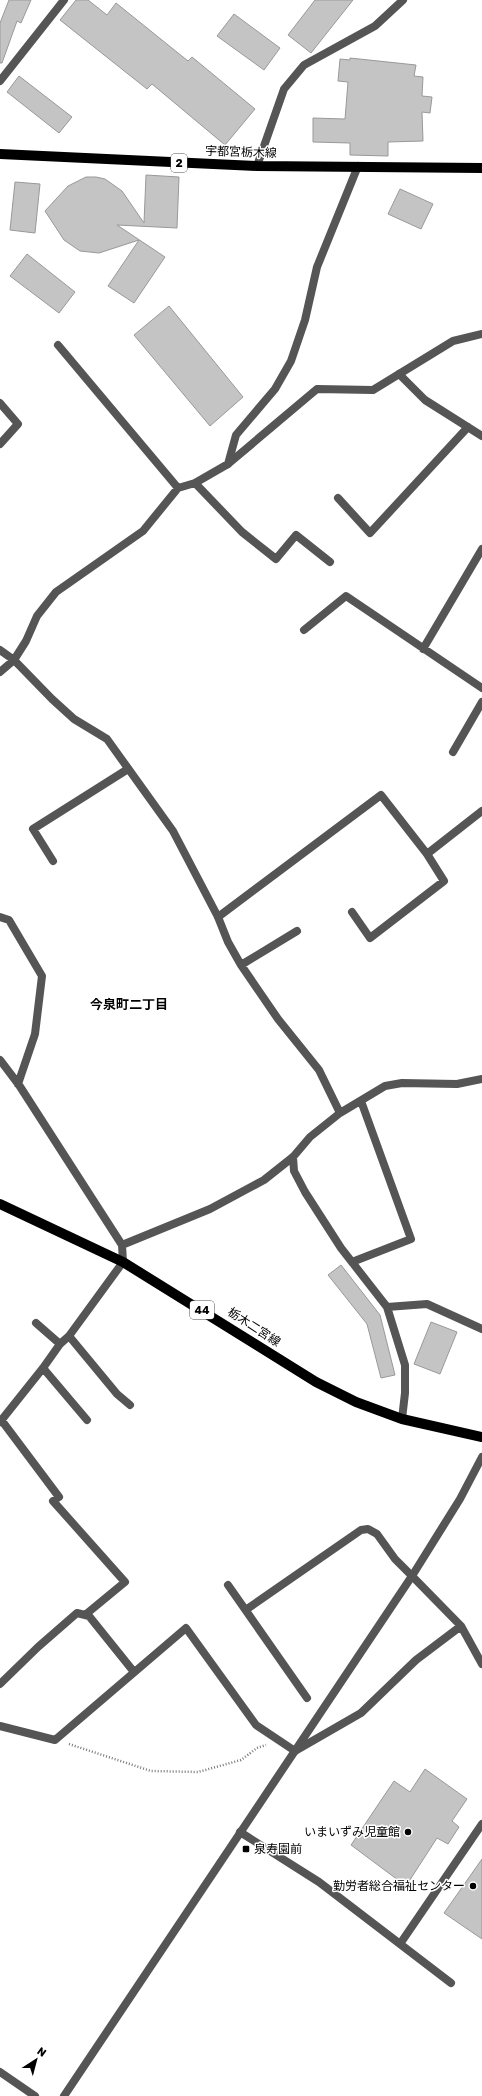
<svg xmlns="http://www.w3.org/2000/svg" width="482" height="2096" font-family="Rubik,'Noto Sans JP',sans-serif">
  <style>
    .building { fill: #c4c4c4; stroke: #999 }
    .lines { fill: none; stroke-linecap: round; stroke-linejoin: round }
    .path { stroke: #777; stroke-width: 2.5; stroke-dasharray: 1 2; stroke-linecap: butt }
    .service { stroke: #555; stroke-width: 8 }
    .minor { stroke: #555; stroke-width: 8 }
    .tertiary { stroke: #555; stroke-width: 8 }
    .primary { stroke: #000; stroke-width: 10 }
    .poi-dot { fill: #000; stroke: #fff; stroke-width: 1.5 }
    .labels { text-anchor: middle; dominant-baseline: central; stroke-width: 3; stroke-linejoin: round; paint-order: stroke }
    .shield { fill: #fff; stroke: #4c4c4c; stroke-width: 1 }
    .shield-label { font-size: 11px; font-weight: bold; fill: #000 }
    .street-label { font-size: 12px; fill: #000; stroke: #fff }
    .poi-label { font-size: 12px; fill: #000; stroke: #fff; text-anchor: end }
    .neighbourhood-label { font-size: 13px; font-weight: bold; fill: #000; stroke: #fff }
  </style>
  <rect width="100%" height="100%" fill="#fff"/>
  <path class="building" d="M 9,0 L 31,0 L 21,23 L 17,21 L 2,63 L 0,63 L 0,23 Z
    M 76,0 L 88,0 L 107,15 L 116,3 L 188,61 L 192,57 L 255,109 L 225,145 L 152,84 L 147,89 L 60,20 Z
    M 315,0 L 353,0 L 311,53 L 288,35 Z
    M 234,14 L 280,48 L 264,70 L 217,36 Z
    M 350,58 L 416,65 L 414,76 L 423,77 L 422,96 L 432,97 L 430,113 L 422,112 L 423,141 L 388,142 L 388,156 L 350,155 L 350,143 L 313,142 L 313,118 L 345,119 L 348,82 L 338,81 L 340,59 L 350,60 Z
    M 19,76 L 72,117 L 59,133 L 7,92 Z
    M 146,175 L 179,177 L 177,228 L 117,225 L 165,257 L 134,303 L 108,286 L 139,240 L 99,253 L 80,251 L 64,240 L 45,211 L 68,186 L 86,177 L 96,177 L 105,179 L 122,191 L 144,223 Z
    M 15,182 L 40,184 L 35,233 L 10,230 Z
    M 400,189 L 433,204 L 421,229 L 388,214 Z
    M 27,254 L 75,292 L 59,313 L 10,276 Z
    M 169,306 L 243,397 L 210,426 L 134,335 Z
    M 341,1265 L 380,1315 L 395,1375 L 381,1378 L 367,1324 L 328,1275 Z
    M 431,1322 L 457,1332 L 440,1374 L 414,1364 Z
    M 425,1769 L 467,1799 L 452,1821 L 459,1827 L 448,1844 L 437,1838 L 406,1886 L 351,1845 L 394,1781 L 410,1792 Z
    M 482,1859 L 482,1939 L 444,1913 Z"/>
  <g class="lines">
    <path class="path" d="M 69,1744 L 151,1771 L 198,1772 L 241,1760 L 257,1748 L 266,1745"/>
    <path class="service" d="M 228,464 L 317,389 L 373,390 L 453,341 L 482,334
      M 14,660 L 52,699 L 74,719 L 107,739 L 173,831 L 218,917
      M 228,1585 L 307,1698
      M 247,1609 L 361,1530 L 368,1529 L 377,1534 L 395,1559 L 412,1576
      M 240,1832 L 319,1882 L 451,1983
      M 400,1944 L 482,1824"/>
    <path class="minor" d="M 0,81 L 64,0
      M 257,166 L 284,89 L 304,65 L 375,26 L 403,0
      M 58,345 L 178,488
      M 399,374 L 425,400 L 482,436
      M 0,403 L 18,424 L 0,444
      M 195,483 L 242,532 L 276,559 L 296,535 L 330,562
      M 338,498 L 370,533 L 468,427
      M 304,630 L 346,596 L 482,688
      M 423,649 L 482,549
      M 0,650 L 14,660
      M 0,672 L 14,660 L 26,641 L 37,616 L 56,592 L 143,531 L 178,488 L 195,483 L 228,464 L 236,435 L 275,389 L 291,361 L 305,320 L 317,267 L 358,166
      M 453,752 L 482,702
      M 427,854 L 482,811
      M 53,861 L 33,829 L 128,769
      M 0,917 L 9,920 L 42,976 L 35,1034 L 18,1084
      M 241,965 L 297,931
      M 0,1060 L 19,1085 L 122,1245 L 123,1262 L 69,1336 L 60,1344 L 43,1368 L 0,1422
      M 340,1113 L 385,1086 L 402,1083 L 457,1084 L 482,1079
      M 293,1157 L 294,1171 L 305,1192 L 341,1248 L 387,1307 L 405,1365 L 405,1393 L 402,1419
      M 122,1245 L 210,1209 L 264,1180 L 293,1157 L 310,1137 L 340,1113 L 319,1070 L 278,1019 L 241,965 L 228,942 L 218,917 L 381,795 L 427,854 L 444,881 L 370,938 L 352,912
      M 352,1262 L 411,1239 L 361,1101
      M 387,1307 L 427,1304 L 482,1329
      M 36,1323 L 60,1344
      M 69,1336 L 117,1394 L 130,1405
      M 43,1368 L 87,1420
      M 2,1421 L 59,1497 L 53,1501 L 125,1582 L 85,1615
      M 412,1576 L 461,1626 L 482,1664
      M 0,1684 L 38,1647 L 77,1613 L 89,1616 L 134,1672
      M 0,1726 L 55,1740 L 186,1628 L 256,1725 L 295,1751 L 361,1713 L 416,1660 L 461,1626
      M 0,2072 L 35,2096"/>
    <path class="tertiary" d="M 64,2096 L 412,1576 L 460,1499 L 482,1457"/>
    <path class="primary" d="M 0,154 L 257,166 L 482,168
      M 0,1204 L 123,1262 L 316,1382 L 356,1402 L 402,1419 L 482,1437"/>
  </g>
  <g class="poi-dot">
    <circle cx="408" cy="1832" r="4"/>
    <rect x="242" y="1845" width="8" height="8" rx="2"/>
    <circle cx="473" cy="1886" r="4"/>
  </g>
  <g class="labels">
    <g class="shield">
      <rect x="171" y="154" width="16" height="18" rx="3"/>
      <rect x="190" y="1301" width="24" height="18" rx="3"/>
    </g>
    <g class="shield-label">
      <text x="179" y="163">2</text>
      <text x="202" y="1310">44</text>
    </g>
    <g class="street-label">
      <text transform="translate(241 152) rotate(2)">宇都宮栃木線</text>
      <text transform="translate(254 1327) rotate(33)">栃木二宮線</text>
    </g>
    <g class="poi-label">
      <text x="400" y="1832">いまいずみ児童館</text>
      <text x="254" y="1849" text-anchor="start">泉寿園前</text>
      <text x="465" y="1886">勤労者総合福祉センター</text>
    </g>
    <g class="neighbourhood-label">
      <text x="129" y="1004">今泉町二丁目</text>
    </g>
  </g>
  <g transform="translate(36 2060) rotate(36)" stroke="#ffffff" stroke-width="3" paint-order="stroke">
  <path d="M0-3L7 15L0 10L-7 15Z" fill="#000000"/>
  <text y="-6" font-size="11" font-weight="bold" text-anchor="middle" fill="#000000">N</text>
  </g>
</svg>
